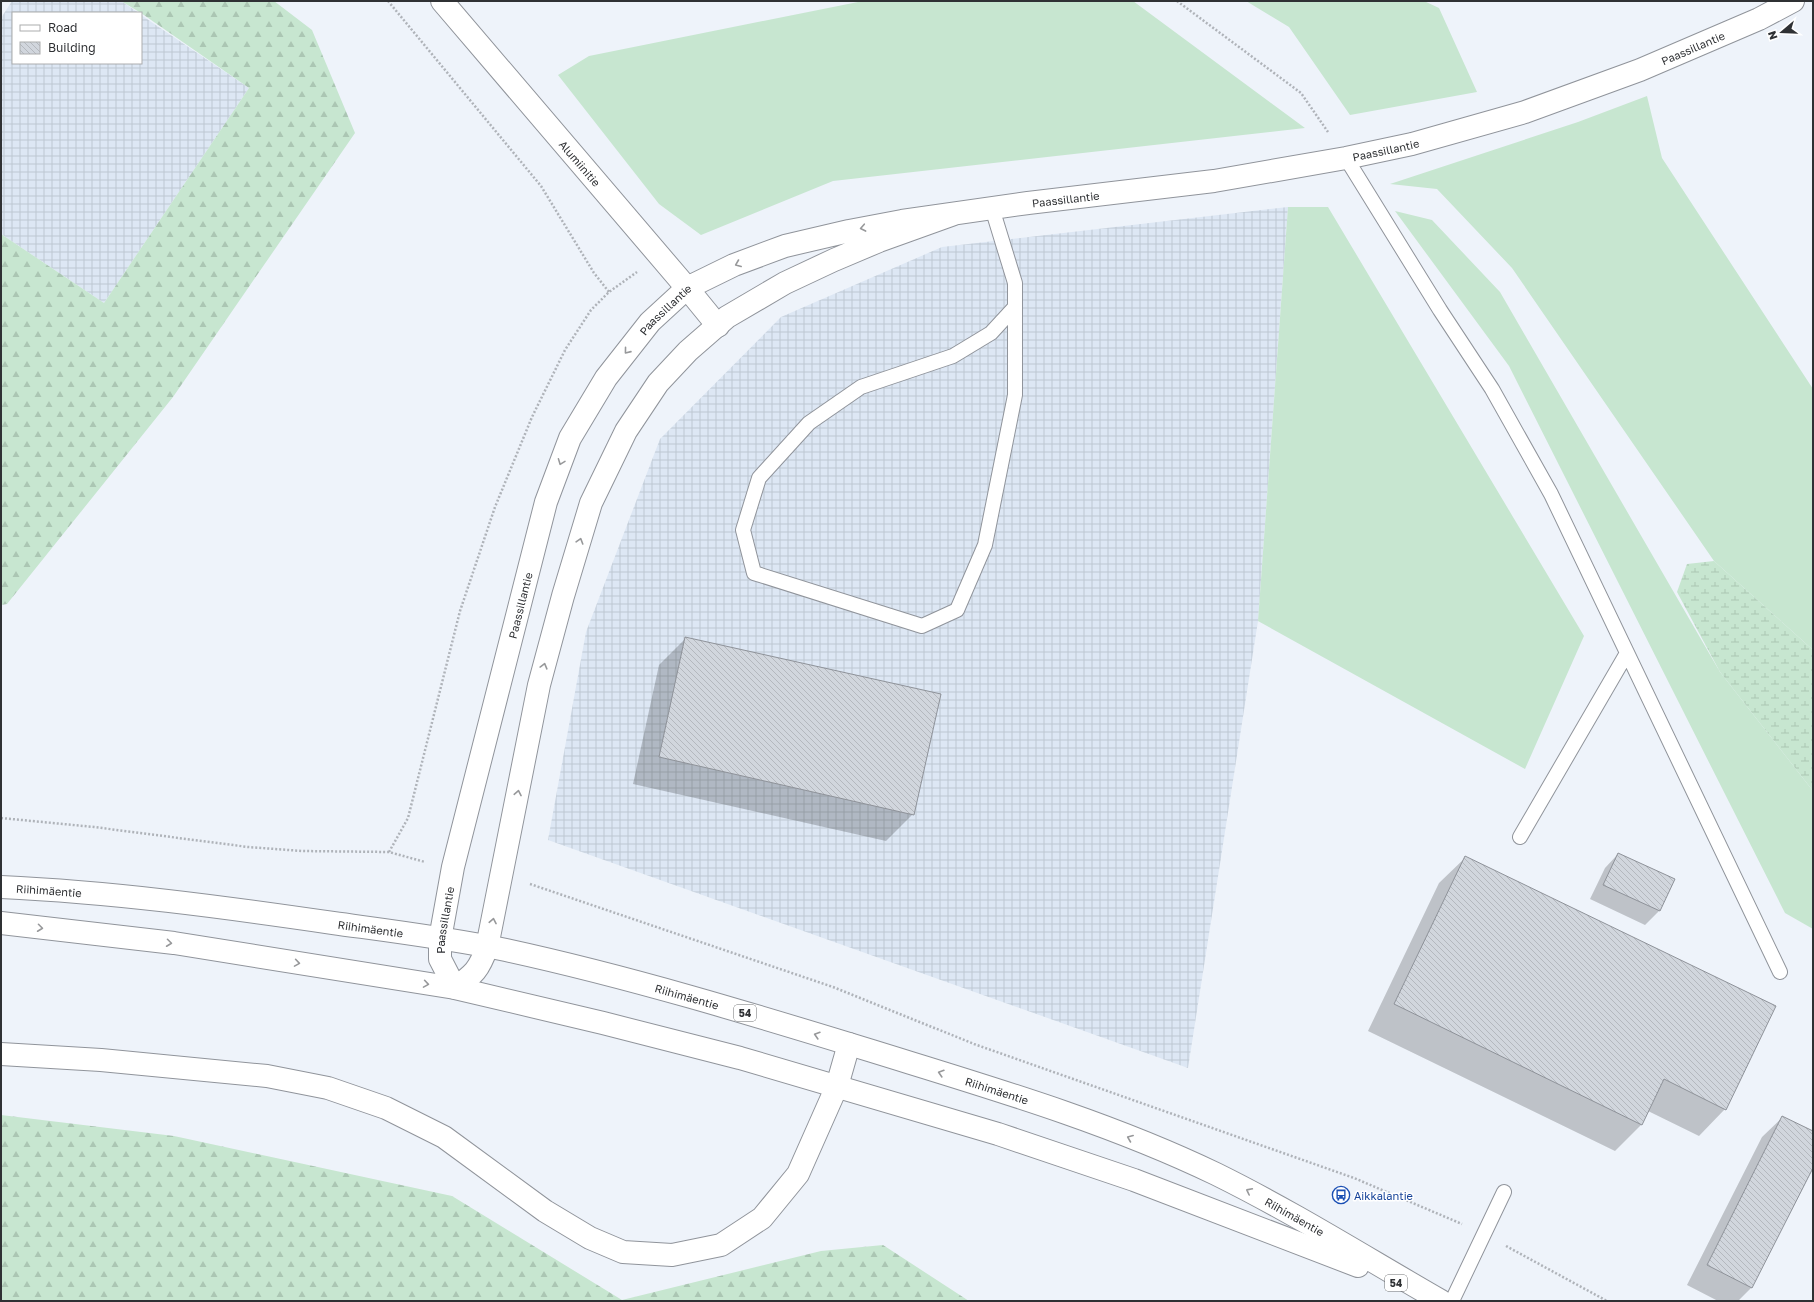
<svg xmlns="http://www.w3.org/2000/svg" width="1814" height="1302" font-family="'Golos Text',sans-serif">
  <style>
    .industrial { fill: url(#industrial-grid) }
    .grass { fill: #c7e6d0 }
    .forest { fill: url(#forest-firs) }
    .wetland { fill: url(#wetland-marsh) }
    .shadow { fill: #0003 }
    .building { fill: url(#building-back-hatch); stroke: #8e9299 }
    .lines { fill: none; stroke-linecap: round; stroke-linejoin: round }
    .lane-casing { stroke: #90949b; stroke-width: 16 }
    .street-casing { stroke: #90949b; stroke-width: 24 }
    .primary-casing { stroke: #90949b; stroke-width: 24 }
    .path { stroke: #afb3b9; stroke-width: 2.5; stroke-dasharray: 2 2; stroke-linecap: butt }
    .lane { stroke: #fff; stroke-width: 14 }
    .street { stroke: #fff; stroke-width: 22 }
    .primary { stroke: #fff; stroke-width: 22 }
    .oneway { stroke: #97989a }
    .labels { text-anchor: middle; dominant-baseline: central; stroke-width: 3; stroke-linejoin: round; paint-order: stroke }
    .shield { fill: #fff; stroke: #6d6f71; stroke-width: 1 }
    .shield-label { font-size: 10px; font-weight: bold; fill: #2f3134 }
    .street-label { font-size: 11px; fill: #2f3134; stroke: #fff }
    .transit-label { font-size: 11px; fill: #164399; stroke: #fff; text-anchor: start }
  </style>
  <defs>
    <pattern id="industrial-grid" width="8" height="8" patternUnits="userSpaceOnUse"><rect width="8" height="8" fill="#dde7f4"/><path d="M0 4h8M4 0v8" fill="none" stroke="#bec7d2"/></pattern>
    <pattern id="forest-firs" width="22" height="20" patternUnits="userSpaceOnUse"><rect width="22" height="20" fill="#c7e6d0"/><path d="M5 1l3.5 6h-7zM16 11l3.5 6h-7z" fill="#abc6b3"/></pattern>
    <pattern id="wetland-marsh" width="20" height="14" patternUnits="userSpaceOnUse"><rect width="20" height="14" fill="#c7e6d0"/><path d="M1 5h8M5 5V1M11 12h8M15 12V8" fill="none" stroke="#abc6b3"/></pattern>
    <pattern id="building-back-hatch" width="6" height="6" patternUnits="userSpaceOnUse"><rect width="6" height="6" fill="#d1d6dd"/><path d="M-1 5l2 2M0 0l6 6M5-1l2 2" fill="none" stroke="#b4b8be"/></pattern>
  </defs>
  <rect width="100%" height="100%" fill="#eef3fa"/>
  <path class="industrial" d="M 12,1 L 121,1 L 139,13 L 13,13 L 13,63 L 141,63 L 141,15 L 249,88 L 104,303 L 1,234 L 1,18 Z
    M 1288,207 L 1258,621 L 1188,1068 L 548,840 L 586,632 L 660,439 L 781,317 L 942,247 Z"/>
  <path class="grass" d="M 863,1 L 1133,1 L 1305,128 L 833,181 L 701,235 L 659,204 L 558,75 L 589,56 Z
    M 1246,1 L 1424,1 L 1439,8 L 1477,92 L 1350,115 L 1289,27 Z
    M 1647,96 L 1662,158 L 1813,389 L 1813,650 L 1714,561 L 1512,268 L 1437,189 L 1390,184 L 1578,122 Z
    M 1288,207 L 1328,207 L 1584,636 L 1525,769 L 1258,621 Z
    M 1395,211 L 1432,220 L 1500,292 L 1720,672 L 1813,791 L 1813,929 L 1785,913 L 1509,366 Z"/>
  <path class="forest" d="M 121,1 L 274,1 L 312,30 L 355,133 L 173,397 L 7,604 L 1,605 L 1,234 L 104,303 L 249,88 L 141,13 Z
    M 1,1115 L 174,1136 L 452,1196 L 622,1300 L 821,1251 L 883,1245 L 969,1301 L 1,1301 Z"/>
  <path class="wetland" d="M 1714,561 L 1813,650 L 1813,791 L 1720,672 L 1677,592 L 1687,564 Z"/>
  <path class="shadow" d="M 686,638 L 913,814 L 886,841 L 633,784 L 659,665 Z
    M 1618,854 L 1673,880 L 1659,911 L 1645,925 L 1590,899 L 1605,868 Z
    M 1466,857 L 1725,1109 L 1699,1136 L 1648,1111 L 1642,1124 L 1615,1151 L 1368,1031 L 1439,883 Z
    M 1783,1117 L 1813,1132 L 1813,1166 L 1752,1287 L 1738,1301 L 1718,1301 L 1687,1285 L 1762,1137 Z"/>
  <path class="building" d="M 685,637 L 941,694 L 914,815 L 659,757 Z
    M 1618,853 L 1675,879 L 1660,911 L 1603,885 Z
    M 1465,856 L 1776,1006 L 1726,1110 L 1664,1079 L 1642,1125 L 1394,1004 Z
    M 1782,1116 L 1813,1131 L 1813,1168 L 1752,1288 L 1707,1265 Z"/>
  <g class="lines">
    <defs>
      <path id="lane" d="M 1346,158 L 1440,310 L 1492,389 L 1551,494 L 1780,972
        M 992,208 L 1015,283 L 1015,395 L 985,545 L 957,610 L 922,626 L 754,573 L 743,530 L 759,478 L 809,423 L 861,387 L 953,356 L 991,333 L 1015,307
        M 1520,837 L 1627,653
        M 1452,1301 L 1504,1192"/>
      <g id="street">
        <path id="s1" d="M 442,1 L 687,288 L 718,326"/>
        <path id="s2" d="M 957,213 L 879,241 L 834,260 L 785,283 L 727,317 L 688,351 L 658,383 L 626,431 L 591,503 L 563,596 L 539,685 L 487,947 C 479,970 474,974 455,988 L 440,959 L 440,939 L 453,867 L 546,502 L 570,438 L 606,378 L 650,322 L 687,288 L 734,265 L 785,246 L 849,231 L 902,221 L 1028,203 L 1214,181 L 1346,158 L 1412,144 L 1525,112 L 1640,70 L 1759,19 L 1793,1"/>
        <path d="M 1,1054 L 101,1060 L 267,1076 L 328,1088 L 386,1108 L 444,1137 L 545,1211 L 590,1238 L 623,1252 L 672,1255 L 721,1245 L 762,1218 L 798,1174 L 837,1086 L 849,1044"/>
      </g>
      <g id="primary">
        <path id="s3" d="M 1,887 C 112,892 223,907 333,923 C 391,931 449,938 506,950 C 630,977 751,1014 872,1051 C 988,1087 1106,1121 1216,1174 C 1293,1212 1366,1258 1441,1301"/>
        <path d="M 1,923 L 174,943 L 455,988 L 603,1023 L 740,1058 L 998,1134 L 1134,1180 L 1358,1266"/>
      </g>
    </defs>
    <use href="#lane" class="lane-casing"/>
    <use href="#street" class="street-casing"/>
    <use href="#primary" class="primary-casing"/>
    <path class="path" d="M 388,1 L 541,186 L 594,273 L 609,292
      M 1177,1 L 1301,93 L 1328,132
      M 1,818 L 94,827 L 248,847 L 302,851 L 389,852 L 425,862
      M 389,852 L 408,818 L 460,611 L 495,507 L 532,417 L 565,350 L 591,310 L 609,292 L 637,272
      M 530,884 L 833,987 L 974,1044 L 1354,1178 L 1462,1224
      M 1506,1246 L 1607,1301"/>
    <use href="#lane" class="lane"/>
    <use href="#street" class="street"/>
    <use href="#primary" class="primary"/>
  </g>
  <defs><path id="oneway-chevron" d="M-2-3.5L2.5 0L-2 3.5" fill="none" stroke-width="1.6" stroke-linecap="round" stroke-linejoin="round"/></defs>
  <g class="oneway">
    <use href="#oneway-chevron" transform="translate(863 228) rotate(169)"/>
    <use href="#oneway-chevron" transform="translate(738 264) rotate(158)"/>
    <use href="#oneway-chevron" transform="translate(627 351) rotate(129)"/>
    <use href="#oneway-chevron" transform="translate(561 462) rotate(111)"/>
    <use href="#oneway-chevron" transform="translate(580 541) rotate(-73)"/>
    <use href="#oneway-chevron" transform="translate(544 666) rotate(-75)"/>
    <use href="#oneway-chevron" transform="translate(518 793) rotate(-79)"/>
    <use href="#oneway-chevron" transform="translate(493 921) rotate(-79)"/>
    <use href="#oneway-chevron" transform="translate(40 928) rotate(7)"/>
    <use href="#oneway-chevron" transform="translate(169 943) rotate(7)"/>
    <use href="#oneway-chevron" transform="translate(297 963) rotate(9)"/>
    <use href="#oneway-chevron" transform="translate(426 984) rotate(9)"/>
    <use href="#oneway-chevron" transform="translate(817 1035) rotate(-163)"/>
    <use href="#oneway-chevron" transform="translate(941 1073) rotate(-163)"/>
    <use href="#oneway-chevron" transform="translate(1130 1138) rotate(-158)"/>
    <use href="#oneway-chevron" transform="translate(1249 1191) rotate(-153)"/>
  </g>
  <defs>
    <symbol id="bus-ring" viewBox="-11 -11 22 22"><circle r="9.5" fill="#fff" stroke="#1a4fb4" stroke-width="1.5"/><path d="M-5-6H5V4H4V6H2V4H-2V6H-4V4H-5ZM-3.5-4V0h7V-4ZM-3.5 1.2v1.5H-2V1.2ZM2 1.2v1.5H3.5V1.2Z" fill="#1a4fb4"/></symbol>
  </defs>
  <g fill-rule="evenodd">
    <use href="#bus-ring" x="1331" y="1185" width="20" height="20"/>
  </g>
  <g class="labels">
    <g class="shield">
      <rect x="734" y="1005" width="22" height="16" rx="3"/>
      <rect x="1385" y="1275" width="22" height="16" rx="3"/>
    </g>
    <g class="shield-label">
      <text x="745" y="1013">54</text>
      <text x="1396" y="1283">54</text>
    </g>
    <g class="street-label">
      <text stroke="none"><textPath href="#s2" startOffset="2798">Paassillantie</textPath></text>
      <text stroke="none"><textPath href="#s2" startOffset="2474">Paassillantie</textPath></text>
      <text stroke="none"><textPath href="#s1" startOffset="213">Alumiinitie</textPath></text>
      <text stroke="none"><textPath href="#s2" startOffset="2150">Paassillantie</textPath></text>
      <text stroke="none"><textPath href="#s2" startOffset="1728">Paassillantie</textPath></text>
      <text stroke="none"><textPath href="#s2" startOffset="1392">Paassillantie</textPath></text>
      <text stroke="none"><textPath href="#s3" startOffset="48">Riihimäentie</textPath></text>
      <text stroke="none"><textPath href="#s2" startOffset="1068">Paassillantie</textPath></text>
      <text stroke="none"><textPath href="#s3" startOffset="372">Riihimäentie</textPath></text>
      <text stroke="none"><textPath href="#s3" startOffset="696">Riihimäentie</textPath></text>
      <text stroke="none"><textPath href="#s3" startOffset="1020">Riihimäentie</textPath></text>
      <text stroke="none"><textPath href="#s3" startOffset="1344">Riihimäentie</textPath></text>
    </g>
    <g class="transit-label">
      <text x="1354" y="1195">Aikkalantie</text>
    </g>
  </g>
  <rect width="1814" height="1302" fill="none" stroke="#2f3134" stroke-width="4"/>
  <rect x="12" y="12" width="130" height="52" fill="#ffffff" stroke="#acadae"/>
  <rect x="20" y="25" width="20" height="6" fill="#ffffff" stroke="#acadae"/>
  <text x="48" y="32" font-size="12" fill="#2f3134">Road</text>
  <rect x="20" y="42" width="20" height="12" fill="url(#building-back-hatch)" stroke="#acadae"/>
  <text x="48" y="52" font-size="12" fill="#2f3134">Building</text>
  <g transform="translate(1782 32) rotate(251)" stroke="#ffffff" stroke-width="3" paint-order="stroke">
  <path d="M0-3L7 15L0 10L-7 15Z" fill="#2f3134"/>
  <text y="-6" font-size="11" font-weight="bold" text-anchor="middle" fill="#2f3134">N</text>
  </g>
</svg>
